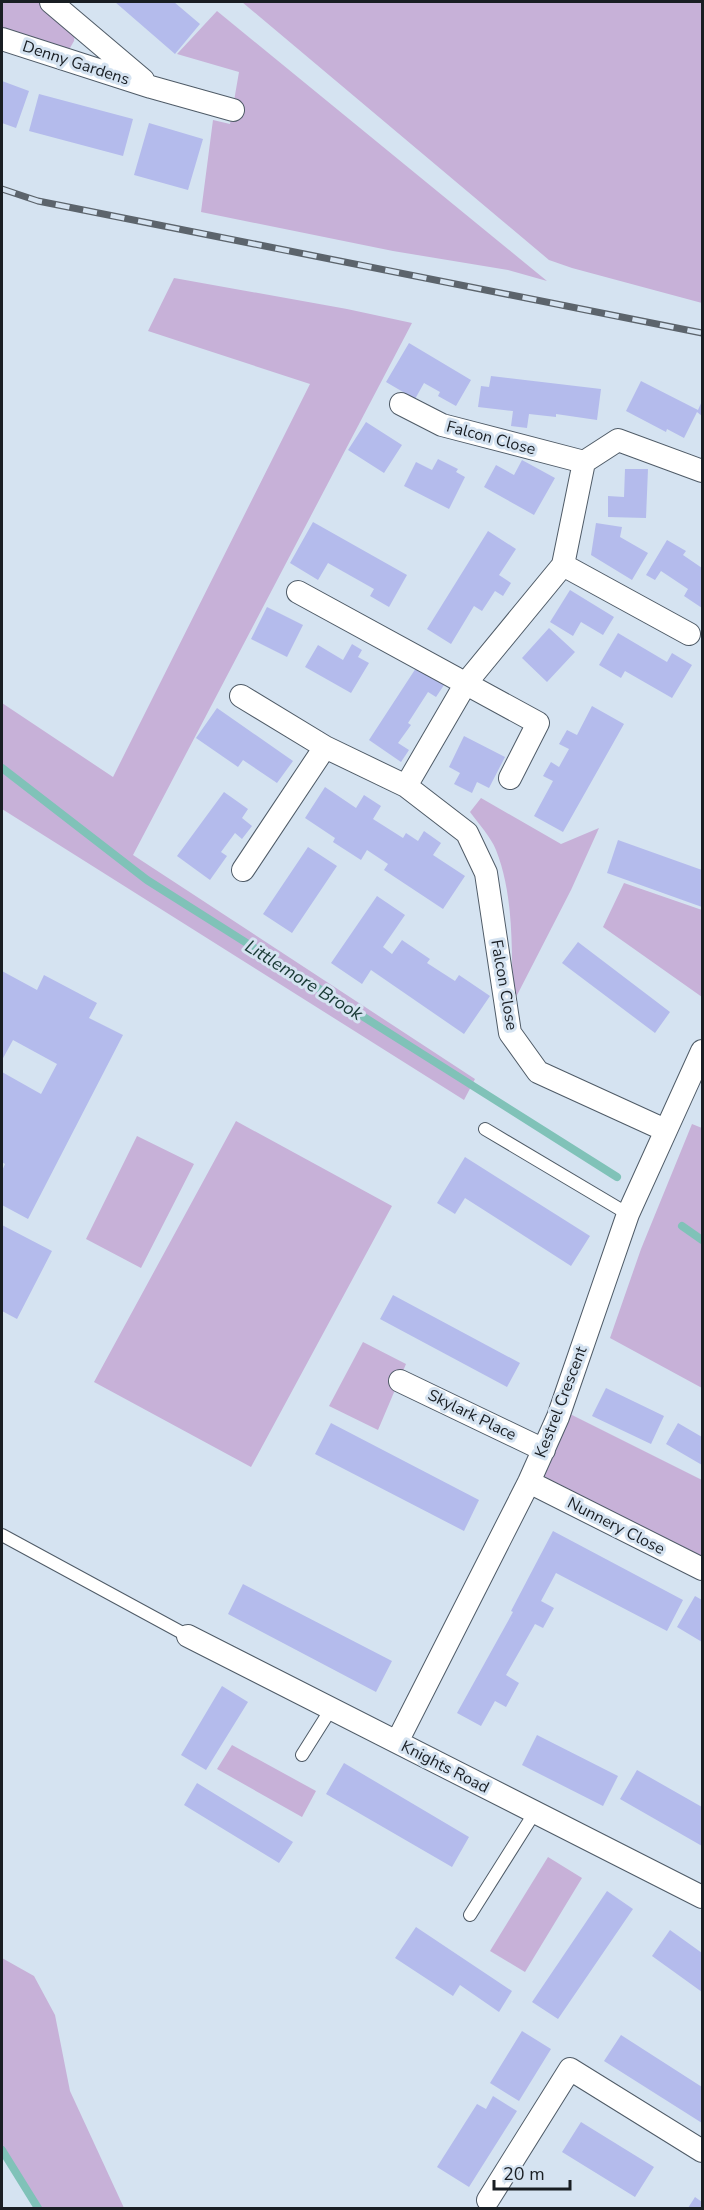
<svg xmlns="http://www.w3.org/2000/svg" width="704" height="2210" font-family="'Nunito Sans',sans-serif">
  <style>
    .green { fill: #c7b1d8 }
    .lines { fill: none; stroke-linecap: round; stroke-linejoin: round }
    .stream { stroke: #80c2b8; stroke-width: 8 }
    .building { fill: #b4bbec }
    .lane-casing { stroke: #4f5b67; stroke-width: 14 }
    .street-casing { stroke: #4f5b67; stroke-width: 24 }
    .lane { stroke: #fff; stroke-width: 12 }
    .street { stroke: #fff; stroke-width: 22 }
    .rail-casing { stroke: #5c646c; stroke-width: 7 }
    .rail { stroke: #d5e3f1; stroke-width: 4.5; stroke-dasharray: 14; stroke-linecap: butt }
    .labels { text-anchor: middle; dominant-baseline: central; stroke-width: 6; stroke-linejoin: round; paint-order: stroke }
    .street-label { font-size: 16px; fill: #191e23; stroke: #d5e3f1 }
    .water-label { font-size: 18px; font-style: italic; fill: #183934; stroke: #d5e3f1 }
  </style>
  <rect width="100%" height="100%" fill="#d5e3f1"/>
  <path class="green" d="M 2,2 L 39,2 L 75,33 L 74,41 L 70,48 L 61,50 L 2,30 Z
    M 242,2 L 702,2 L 702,303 L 572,268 L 549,260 Z
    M 217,11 L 547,281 L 508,270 L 393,251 L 201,212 L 213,120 L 230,124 L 239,72 L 177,54 Z
    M 174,278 L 347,309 L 412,323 L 133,855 L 475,1079 L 464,1100 L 2,809 L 2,703 L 113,777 L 310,384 L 148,331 Z
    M 481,798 L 561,844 L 599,828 L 571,890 L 513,1003 C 511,953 515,898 496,850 C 491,837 478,823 470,812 Z
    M 624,883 L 702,910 L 702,997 L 603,927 Z
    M 236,1121 L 392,1206 L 251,1467 L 94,1382 Z
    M 692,1124 L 702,1128 L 702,1388 L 610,1338 L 641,1249 Z
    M 137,1136 L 194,1164 L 141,1268 L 86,1239 Z
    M 363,1342 L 406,1364 L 378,1430 L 329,1406 Z
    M 568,1413 L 702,1480 L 702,1560 L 537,1479 Z
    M 232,1745 L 316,1791 L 302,1817 L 217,1769 Z
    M 548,1857 L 582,1878 L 525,1972 L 490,1951 Z
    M 2,1958 L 34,1976 L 55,2015 L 70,2091 L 124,2208 L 38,2208 L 2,2150 Z"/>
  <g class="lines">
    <path class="stream" d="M 2,768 L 147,880 L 617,1177
      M 682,1226 L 702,1240
      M 2,2150 L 38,2208"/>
  </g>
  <path class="building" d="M 115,2 L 174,2 L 200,24 L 175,54 Z
    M 2,81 L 29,91 L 16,128 L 2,123 Z
    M 39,94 L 133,119 L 123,156 L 29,131 Z
    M 149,123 L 203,139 L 188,190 L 134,175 Z
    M 409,343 L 471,380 L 456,406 L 438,396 L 440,392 L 424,383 L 415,399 L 386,382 Z
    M 491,376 L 601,389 L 597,420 L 556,414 L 556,417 L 529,414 L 527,428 L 511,426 L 513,411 L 478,407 L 481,386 L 489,387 Z
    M 641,381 L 698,410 L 702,401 L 702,416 L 697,412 L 684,438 L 667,429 L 666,432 L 626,411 Z
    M 366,422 L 402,445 L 384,473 L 348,450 Z
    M 438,459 L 458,469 L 456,472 L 465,477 L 449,509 L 404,486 L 416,462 L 432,470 Z
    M 522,460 L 555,478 L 534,515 L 484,487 L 496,465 L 514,475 Z
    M 625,469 L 648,469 L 646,518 L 608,517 L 608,496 L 624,497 Z
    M 313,522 L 407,575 L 389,607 L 370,596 L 374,589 L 328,563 L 318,580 L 290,563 Z
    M 596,523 L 622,527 L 620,537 L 648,553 L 632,580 L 591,555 Z
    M 488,531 L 516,549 L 499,575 L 511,583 L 503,596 L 495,591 L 482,611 L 474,606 L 451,644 L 427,629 Z
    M 667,540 L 686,551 L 683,555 L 702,568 L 702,608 L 684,596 L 688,589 L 661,571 L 655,580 L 646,575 Z
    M 570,590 L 614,617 L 603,635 L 581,622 L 573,636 L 550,622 Z
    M 267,607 L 303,625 L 287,657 L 251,639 Z
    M 549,628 L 575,652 L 547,682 L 522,658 Z
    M 618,633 L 667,662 L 672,653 L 692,665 L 672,698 L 625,671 L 621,678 L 599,665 Z
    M 352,644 L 362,650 L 358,657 L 369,663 L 351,693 L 305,667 L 318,645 L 343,660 Z
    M 416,668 L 444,685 L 436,697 L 428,692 L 408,723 L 411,725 L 398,743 L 409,750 L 401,762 L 369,740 Z
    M 592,706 L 624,724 L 563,832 L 534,816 L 553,781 L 543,776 L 551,762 L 559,767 L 569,749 L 559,744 L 567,730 L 577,735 Z
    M 217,708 L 293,761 L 277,783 L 243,760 L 238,767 L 196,738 Z
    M 464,736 L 505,757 L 489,788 L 477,782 L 472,793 L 454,784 L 460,773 L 449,767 Z
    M 325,787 L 356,808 L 364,795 L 381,806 L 373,819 L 403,838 L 406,833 L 418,841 L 424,831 L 441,843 L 433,855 L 465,876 L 443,909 L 384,870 L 388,864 L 367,850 L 361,860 L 333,842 L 335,838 L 305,818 Z
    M 224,792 L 248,809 L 242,818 L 252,826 L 242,839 L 235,833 L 221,852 L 227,856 L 210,880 L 177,856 Z
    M 618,840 L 702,870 L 702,907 L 607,873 Z
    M 308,847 L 337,866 L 292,933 L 263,914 Z
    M 377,896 L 405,915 L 383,947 L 392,954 L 402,940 L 430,959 L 427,963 L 455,981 L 459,975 L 490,996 L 464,1034 L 371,970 L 362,984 L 331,963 Z
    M 578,942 L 670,1012 L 655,1033 L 562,963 Z
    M 2,971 L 37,990 L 44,975 L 97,1003 L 89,1018 L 123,1035 L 28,1219 L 2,1205 L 2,1171 L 5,1164 L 2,1162 L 2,1072 L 41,1094 L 57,1064 L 13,1040 L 2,1060 Z
    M 465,1157 L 590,1236 L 571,1266 L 465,1198 L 455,1214 L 437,1203 Z
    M 2,1225 L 52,1251 L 17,1319 L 2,1311 Z
    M 393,1295 L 520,1363 L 507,1387 L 380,1319 Z
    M 606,1388 L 664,1416 L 651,1444 L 592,1416 Z
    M 331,1423 L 479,1500 L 464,1531 L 315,1454 Z
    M 678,1423 L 702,1437 L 702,1465 L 666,1444 Z
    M 553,1531 L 683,1600 L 667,1631 L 556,1573 L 541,1601 L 554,1608 L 543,1628 L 535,1624 L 506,1675 L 519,1683 L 506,1707 L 495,1701 L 481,1726 L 457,1713 L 513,1612 L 511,1611 Z
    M 243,1584 L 392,1661 L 376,1692 L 228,1614 Z
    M 695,1596 L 702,1600 L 702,1642 L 677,1627 Z
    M 222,1686 L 248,1702 L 206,1770 L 181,1755 Z
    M 537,1735 L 618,1776 L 603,1806 L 522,1765 Z
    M 344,1763 L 469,1837 L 452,1867 L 326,1794 Z
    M 637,1770 L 702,1807 L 702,1846 L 620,1799 Z
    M 197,1783 L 293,1842 L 279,1863 L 184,1805 Z
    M 607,1891 L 633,1909 L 558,2019 L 532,2002 Z
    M 416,1927 L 512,1991 L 499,2012 L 460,1985 L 453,1996 L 395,1958 Z
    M 670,1930 L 702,1953 L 702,1992 L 652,1956 Z
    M 522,2031 L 551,2049 L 519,2101 L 490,2083 Z
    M 621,2035 L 702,2087 L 702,2123 L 604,2061 Z
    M 493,2096 L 517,2111 L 469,2187 L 437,2167 L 477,2104 L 486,2109 Z
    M 581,2122 L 654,2167 L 635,2197 L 562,2152 Z
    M 695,2197 L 702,2202 L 702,2208 L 688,2208 Z"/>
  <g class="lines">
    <defs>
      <path id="lane" d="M 485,1129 L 628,1214
        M 2,1535 L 188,1636
        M 302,1755 L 331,1709
        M 470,1915 L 535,1812"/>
      <path id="street" d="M 51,2 L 143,80
        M 2,39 L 151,87 L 233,110
        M 401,404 L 442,425 L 584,462 L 618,440 L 702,471
        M 563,565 L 689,634
        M 298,592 L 538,723 L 510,778
        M 241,696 L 325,747 L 406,786 L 467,833 L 486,873 L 510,1033 L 538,1072 L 665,1130
        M 406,786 L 466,683 L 563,565 L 584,462
        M 243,870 L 325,747
        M 400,1381 L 544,1450
        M 529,1482 L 702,1569
        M 188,1636 L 702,1897
        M 397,1742 L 529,1482 L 558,1417 L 628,1214 L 702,1051
        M 488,2200 L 570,2069 L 702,2151"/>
    </defs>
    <use href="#lane" class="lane-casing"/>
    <use href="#street" class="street-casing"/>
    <use href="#lane" class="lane"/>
    <use href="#street" class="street"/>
    <defs>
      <path id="rail" d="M 2,189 L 38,201 L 702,333"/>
    </defs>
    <use href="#rail" class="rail-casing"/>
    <use href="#rail" class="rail"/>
  </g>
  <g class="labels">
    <g class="street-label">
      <text transform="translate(76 63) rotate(18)">Denny Gardens</text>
      <text transform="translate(491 438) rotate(15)">Falcon Close</text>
      <text transform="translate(504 985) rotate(80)">Falcon Close</text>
      <text transform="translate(561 1402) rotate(-69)">Kestrel Crescent</text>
      <text transform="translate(472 1415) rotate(26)">Skylark Place</text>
      <text transform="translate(616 1526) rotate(27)">Nunnery Close</text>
      <text transform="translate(445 1767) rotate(27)">Knights Road</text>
    </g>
    <g class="water-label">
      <text transform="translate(304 980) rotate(32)">Littlemore Brook</text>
    </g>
  </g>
  <rect width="704" height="2210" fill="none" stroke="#191e23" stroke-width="6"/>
  <path d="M494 2180v9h76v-9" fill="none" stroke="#191e23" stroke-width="3"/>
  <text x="503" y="2180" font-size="18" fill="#191e23" stroke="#d5e3f1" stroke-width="4.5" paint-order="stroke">20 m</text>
</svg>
